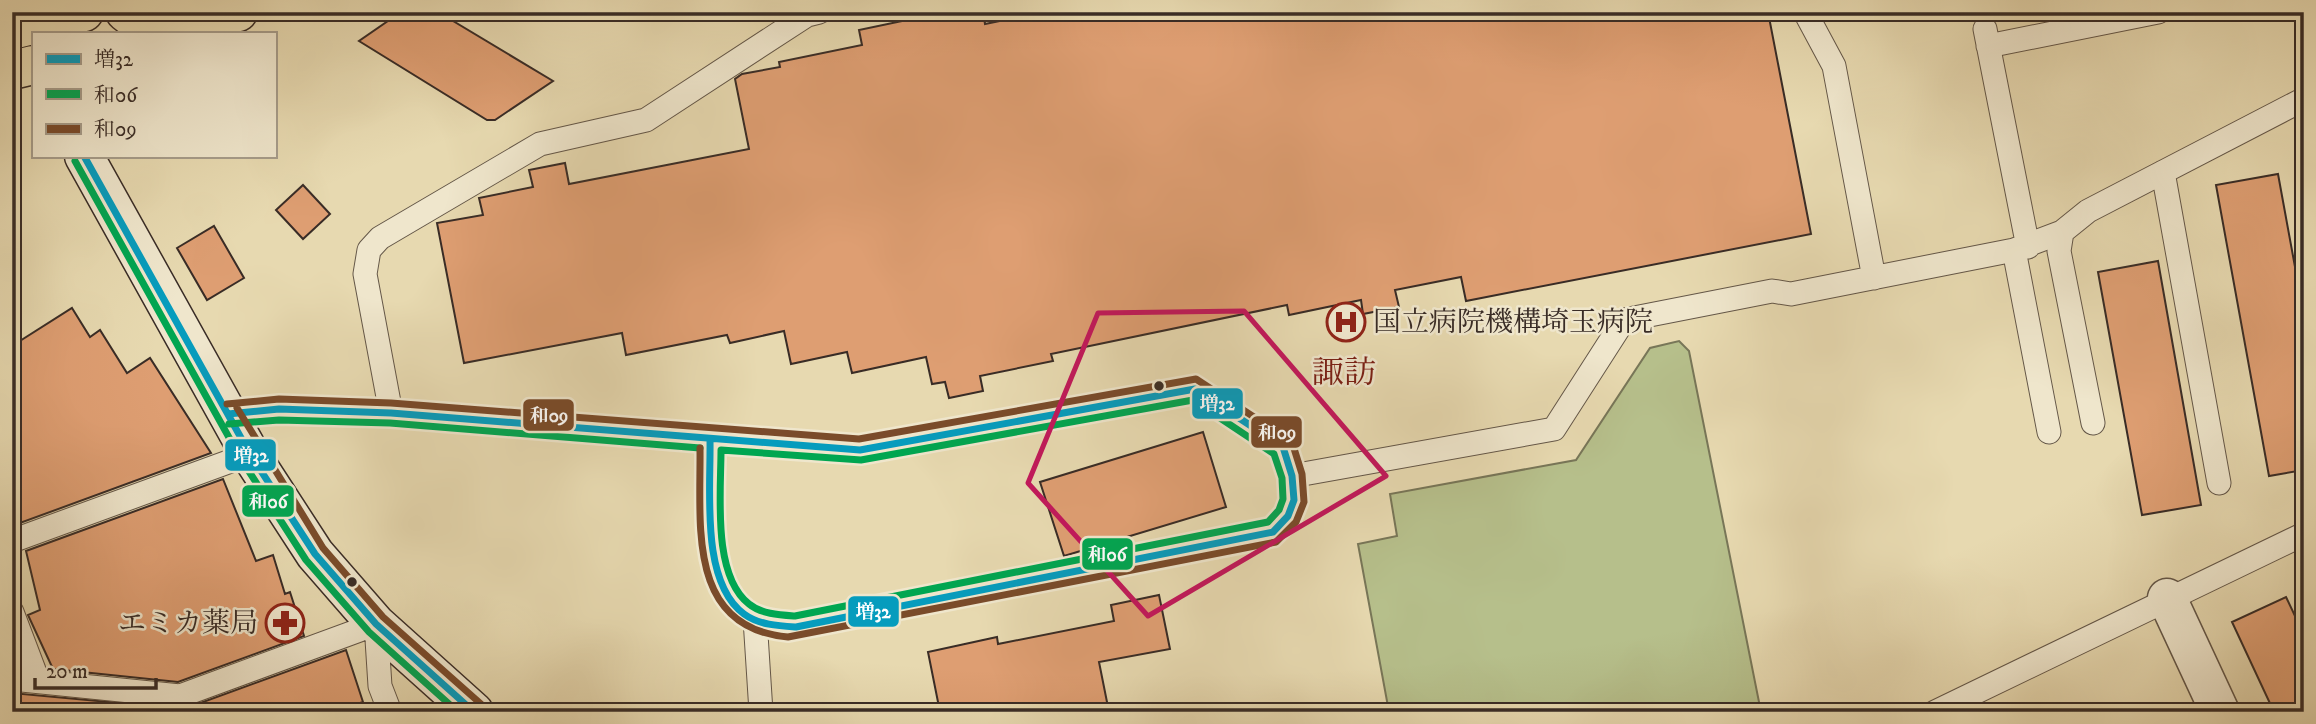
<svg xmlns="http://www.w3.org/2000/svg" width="2316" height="724" font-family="'IM FELL DW Pica','Noto Serif JP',serif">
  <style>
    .green { fill: #b6bf8b; stroke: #787658; stroke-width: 2 }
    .building { fill: #de9e72; stroke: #392c26; stroke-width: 2 }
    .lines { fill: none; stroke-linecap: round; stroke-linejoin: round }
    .lane-casing { stroke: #645748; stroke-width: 25 }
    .street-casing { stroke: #645748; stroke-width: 41 }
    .secondary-casing { stroke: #392c26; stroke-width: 41 }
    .primary-casing { stroke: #392c26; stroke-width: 41 }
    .lane { stroke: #efe6cc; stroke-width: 23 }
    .street { stroke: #efe6cc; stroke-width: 38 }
    .secondary { stroke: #efe6cc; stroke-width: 38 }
    .primary { stroke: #e7d9b0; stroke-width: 38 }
    .bus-1-casing { stroke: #efe6cc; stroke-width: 12 }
    .bus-2-casing { stroke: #efe6cc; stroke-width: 12 }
    .bus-3-casing { stroke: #efe6cc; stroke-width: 12 }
    .bus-1 { stroke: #069cbd; stroke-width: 7 }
    .bus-2 { stroke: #00a651; stroke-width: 7 }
    .bus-3 { stroke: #7a4b2a; stroke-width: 7 }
    .marked { fill: none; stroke: #c2185b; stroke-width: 5; stroke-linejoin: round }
    .bus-dot { fill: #392c26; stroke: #efe6cc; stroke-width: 2.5 }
    .labels { text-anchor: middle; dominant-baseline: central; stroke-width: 5; stroke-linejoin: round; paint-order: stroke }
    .poi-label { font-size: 28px; fill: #392c26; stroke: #efe6cc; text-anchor: start }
    .quarter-label { font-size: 32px; fill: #7a1f14; stroke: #efe6cc }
    .line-badge { stroke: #efe6cc; stroke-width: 2.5 }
    .badge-label { font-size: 19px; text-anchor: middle; font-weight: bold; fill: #fff }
  </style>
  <rect width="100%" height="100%" fill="#e7d9b0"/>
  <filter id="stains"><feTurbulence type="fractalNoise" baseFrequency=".00286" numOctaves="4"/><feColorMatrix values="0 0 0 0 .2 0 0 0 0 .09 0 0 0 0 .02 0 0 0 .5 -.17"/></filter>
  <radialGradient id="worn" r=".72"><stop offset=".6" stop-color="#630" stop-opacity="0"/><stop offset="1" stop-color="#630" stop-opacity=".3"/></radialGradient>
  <path class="green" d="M 1679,341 L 1689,351 L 1761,712 L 1389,712 L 1358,544 L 1397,536 L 1390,494 L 1576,460 L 1650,348 Z"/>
  <path class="building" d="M 401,12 L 438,12 L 553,81 L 495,120 L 487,120 L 359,41 Z
    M 945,12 L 983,12 L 985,24 L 1043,12 L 1768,12 L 1811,234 L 1466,301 L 1461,277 L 1395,290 L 1399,307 L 1363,314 L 1361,300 L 1289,315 L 1287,305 L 1051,354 L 1053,361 L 980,376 L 983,391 L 949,398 L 945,382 L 932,384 L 926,357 L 852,373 L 847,352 L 791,364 L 784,331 L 730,343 L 727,335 L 626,355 L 622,333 L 464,363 L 437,223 L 483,215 L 479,198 L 533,187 L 529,170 L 565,163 L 569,184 L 749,149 L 735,79 L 742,74 L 780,67 L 779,62 L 862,45 L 859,30 Z
    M 2278,174 L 2304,316 L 2304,470 L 2269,476 L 2216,185 Z
    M 303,185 L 330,214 L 303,239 L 276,210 Z
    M 214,226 L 244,278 L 207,300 L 177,248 Z
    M 2158,261 L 2201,505 L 2142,515 L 2098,272 Z
    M 72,308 L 90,337 L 100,330 L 127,373 L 150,358 L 211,453 L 20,523 L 12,499 L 12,346 Z
    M 1203,432 L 1226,507 L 1064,556 L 1040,482 Z
    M 223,479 L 256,561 L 273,555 L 285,594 L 290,592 L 304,636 L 178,682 L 53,669 L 28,615 L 40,610 L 26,551 Z
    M 1159,595 L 1170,649 L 1099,662 L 1109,712 L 940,712 L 928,652 L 997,637 L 998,644 L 1114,621 L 1111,605 Z
    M 2286,597 L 2304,635 L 2304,712 L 2274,712 L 2232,622 Z
    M 346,650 L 363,702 L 332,712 L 12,712 L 12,693 L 184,709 Z"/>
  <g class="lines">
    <defs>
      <path id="lane" d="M 1805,12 L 1834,66 L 1874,278
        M 1985,29 L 2028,247
        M 1988,46 L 2158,12
        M 2163,172 L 2219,483
        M 2014,250 L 2049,432
        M 391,413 L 365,274 L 369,250 L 380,238 L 540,144 L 646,120 L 807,15 L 819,12
        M 228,414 L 279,409 L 391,413 L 860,450 L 1195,389 L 1283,447 L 1292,476 L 1294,500 L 1288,516 L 1273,532 L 796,627 C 777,626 760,624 744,614 C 701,588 712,484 710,440
        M 2093,423 L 2059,251 L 2062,232 L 2088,211 L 2304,99
        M 1292,476 L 1554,429 L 1624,320 L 1772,291 L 1791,294 L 2014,250 L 2062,232
        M 12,541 L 250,454
        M 12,612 L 34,670 L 34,681
        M 755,619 L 761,712
        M 12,679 L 180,696 L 376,624 L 380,686 L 390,712
        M 1935,712 L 2304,534"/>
      <path id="street" d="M 2167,598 L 2220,712"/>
      <path id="secondary" d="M 84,156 L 250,454 L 315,554 L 376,624 L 474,712"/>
      <path id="primary" d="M 125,12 L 139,23 L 174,29
        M 12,30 L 84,12
        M 156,33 L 238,12
        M 12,70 L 33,65"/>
    </defs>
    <use href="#lane" class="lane-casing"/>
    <use href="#street" class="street-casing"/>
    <use href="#secondary" class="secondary-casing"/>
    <use href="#primary" class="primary-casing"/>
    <use href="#lane" class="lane"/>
    <use href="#street" class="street"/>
    <use href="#secondary" class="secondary"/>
    <use href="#primary" class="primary"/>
    <defs>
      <path id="bus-1" d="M 84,156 L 250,454 L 315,554 L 376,624 L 474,712
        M 228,414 L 279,409 L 391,413 L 860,450 L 1195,389 L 1283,447 L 1292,476 L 1294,500 L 1288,516 L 1273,532 L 796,627 C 779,626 759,625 744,614 C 700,582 711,489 710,440"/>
      <path id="bus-2" d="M 75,161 L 241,459 L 306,560 L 369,632 L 458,712
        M 1193,400 L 1274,454 L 1282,478 L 1283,499 L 1279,510 L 1268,522 L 795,616 C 780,615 761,614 749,604 C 712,575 721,493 721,450 L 861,460 Z
        M 229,424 L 279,420 L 390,423 L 700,448"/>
      <path id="bus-3" d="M 227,404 L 279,399 L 391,403 L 859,439 L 1196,379 L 1292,442 L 1302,474 L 1304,502 L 1296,522 L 1276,542 L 788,637 C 686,628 701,524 700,448
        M 237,408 L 323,548 L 383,617 L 481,704"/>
    </defs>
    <use href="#bus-1" class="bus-1-casing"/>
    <use href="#bus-2" class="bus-2-casing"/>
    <use href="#bus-3" class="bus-3-casing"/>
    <use href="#bus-1" class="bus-1"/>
    <use href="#bus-2" class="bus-2"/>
    <use href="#bus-3" class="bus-3"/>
  </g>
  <path class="marked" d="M 1244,311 L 1386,476 L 1148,616 L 1028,483 L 1098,313 Z"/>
  <defs>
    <symbol id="hospital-ring" viewBox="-11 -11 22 22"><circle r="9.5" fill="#efe6cc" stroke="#8f2418" stroke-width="1.5"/><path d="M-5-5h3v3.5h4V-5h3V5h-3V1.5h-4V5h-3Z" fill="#8f2418"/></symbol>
    <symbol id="pharmacy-ring" viewBox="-11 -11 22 22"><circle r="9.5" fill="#efe6cc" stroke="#8f2418" stroke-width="1.5"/><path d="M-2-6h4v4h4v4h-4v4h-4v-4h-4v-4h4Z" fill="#8f2418"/></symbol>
  </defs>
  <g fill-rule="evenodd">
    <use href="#hospital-ring" x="1324" y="300" width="44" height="44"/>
    <use href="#pharmacy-ring" x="263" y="601" width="44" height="44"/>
  </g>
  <g class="bus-dot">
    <circle cx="1159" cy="386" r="6"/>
    <circle cx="352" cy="582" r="6"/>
  </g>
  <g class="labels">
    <g class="poi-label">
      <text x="1373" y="322">国立病院機構埼玉病院</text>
      <text x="258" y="623" text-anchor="end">エミカ薬局</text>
    </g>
    <g class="quarter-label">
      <text x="1344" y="374">諏訪</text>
    </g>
  </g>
  <g class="line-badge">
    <rect x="1191" y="387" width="53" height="33" rx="7" fill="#069cbd"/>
    <rect x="522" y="398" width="53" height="34" rx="7" fill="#7a4b2a"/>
    <rect x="1250" y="415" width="53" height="34" rx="7" fill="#7a4b2a"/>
    <rect x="224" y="438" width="53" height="34" rx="7" fill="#069cbd"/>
    <rect x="241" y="484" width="54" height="34" rx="7" fill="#00a651"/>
    <rect x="1081" y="537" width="53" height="34" rx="7" fill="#00a651"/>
    <rect x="847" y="595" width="53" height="33" rx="7" fill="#069cbd"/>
  </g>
  <g class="badge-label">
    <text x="1217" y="410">増32</text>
    <text x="549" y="422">和09</text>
    <text x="1277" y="439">和09</text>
    <text x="251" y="462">増32</text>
    <text x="268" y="508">和06</text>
    <text x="1107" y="561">和06</text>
    <text x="873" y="618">増32</text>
  </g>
  <rect width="2316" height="724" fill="none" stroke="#e7d9b0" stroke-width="42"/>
  <rect x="14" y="14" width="2288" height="696" fill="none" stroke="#392c26" stroke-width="3.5"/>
  <rect x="21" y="21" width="2274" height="682" fill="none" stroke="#392c26" stroke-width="2"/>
  <rect x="32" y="32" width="245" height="126" fill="#efe6cc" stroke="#a69c8a" stroke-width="2"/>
  <rect x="46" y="54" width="35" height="10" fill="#069cbd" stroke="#a69c8a" stroke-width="2"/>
  <text x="94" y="66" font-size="21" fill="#392c26">増32</text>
  <rect x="46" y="89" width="35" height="10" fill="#00a651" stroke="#a69c8a" stroke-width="2"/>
  <text x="94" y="102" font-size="21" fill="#392c26">和06</text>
  <rect x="46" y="124" width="35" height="10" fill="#7a4b2a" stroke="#a69c8a" stroke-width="2"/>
  <text x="94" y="136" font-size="21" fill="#392c26">和09</text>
  <path d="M35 678v10h121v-10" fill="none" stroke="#392c26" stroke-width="3.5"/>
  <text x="46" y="678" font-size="21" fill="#392c26" stroke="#efe6cc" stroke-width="5" paint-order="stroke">20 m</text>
  <rect width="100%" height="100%" filter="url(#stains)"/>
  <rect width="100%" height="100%" fill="url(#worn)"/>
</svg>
